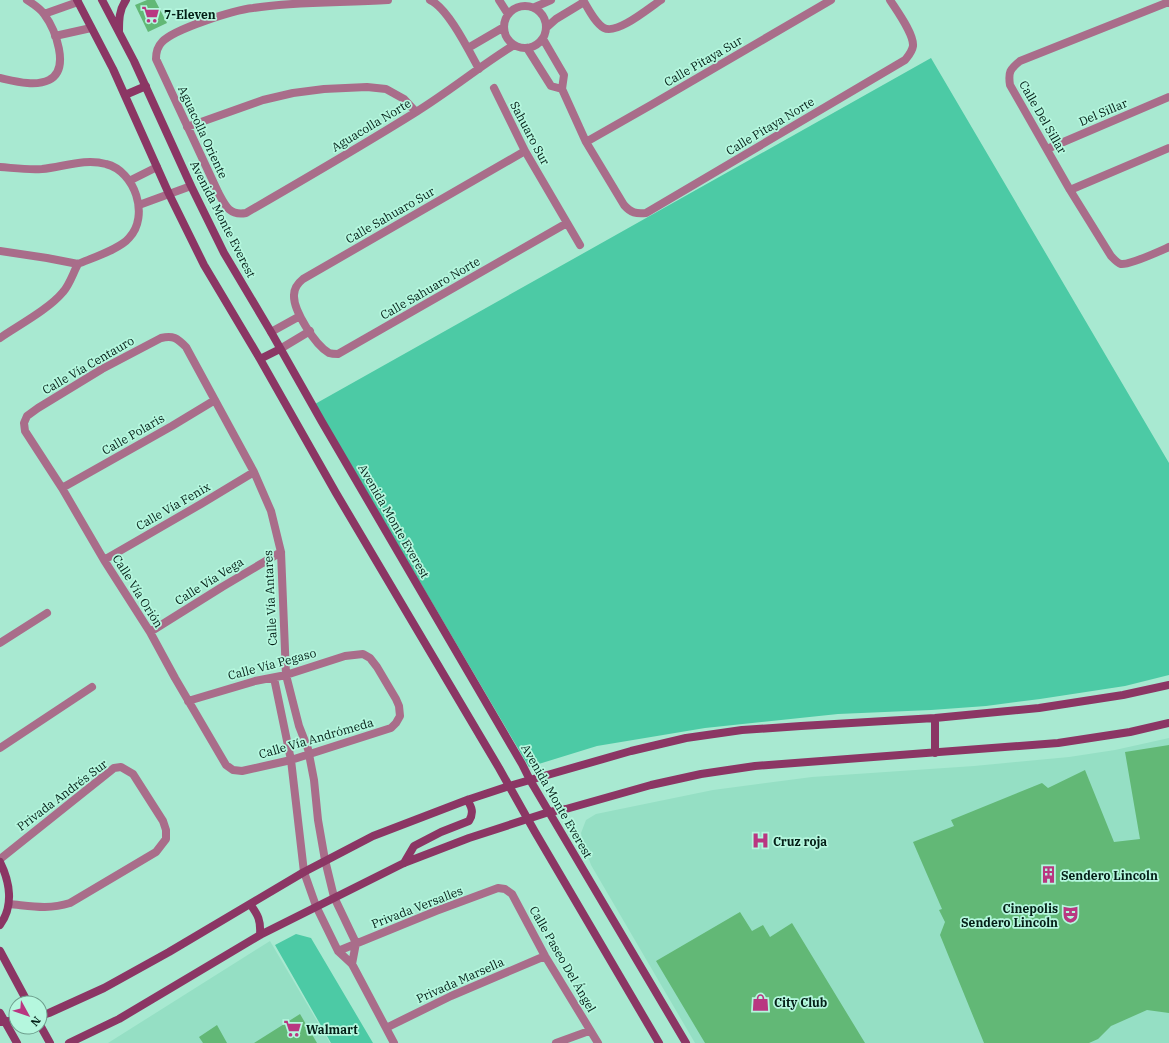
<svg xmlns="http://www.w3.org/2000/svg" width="1169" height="1043" font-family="'IBM Plex Serif',serif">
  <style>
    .built { fill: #95dfc4 }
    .green { fill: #4ccaa5 }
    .building { fill: #62b876 }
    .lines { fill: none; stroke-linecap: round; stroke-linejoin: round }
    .street { stroke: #a96d8a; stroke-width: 8 }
    .secondary { stroke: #8b3664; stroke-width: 8 }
    .labels { text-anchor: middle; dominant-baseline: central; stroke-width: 3.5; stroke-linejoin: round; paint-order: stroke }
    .poi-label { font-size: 12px; font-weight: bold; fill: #031e16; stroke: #b5f7de; text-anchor: start }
    .street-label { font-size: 12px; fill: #031e16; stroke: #b5f7de }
  </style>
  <rect width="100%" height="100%" fill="#a8e9d1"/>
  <path class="built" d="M 1169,738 L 1169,1043 L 695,1043 L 591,865 L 582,839 L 581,833 L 586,820 L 596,814 L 713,790 L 812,777 L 974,766 L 1069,757 L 1115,750 Z
    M 270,941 L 330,1043 L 108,1043 Z"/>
  <path class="green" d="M 931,58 L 1169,463 L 1169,675 L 1125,686 L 1040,699 L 986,706 L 931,710 L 838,714 L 705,728 L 597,746 L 529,767 L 315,404 Z
    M 296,934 L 311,938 L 373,1043 L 331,1043 L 275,945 Z"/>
  <path class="building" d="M 147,0 L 155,0 L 167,23 L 148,32 L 135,5 Z
    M 1169,745 L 1169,1013 L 1147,1010 L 1111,1026 L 1098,1039 L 1089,1043 L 984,1043 L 940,935 L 945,922 L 939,910 L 942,909 L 913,842 L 954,826 L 951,820 L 1042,783 L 1048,788 L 1085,770 L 1114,842 L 1140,839 L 1125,752 Z
    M 740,912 L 752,931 L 763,925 L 770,937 L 792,923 L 865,1043 L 705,1043 L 656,961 Z
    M 300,1014 L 317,1043 L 254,1043 Z
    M 217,1025 L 227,1043 L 203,1043 L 199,1037 Z"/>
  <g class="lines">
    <path class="street" d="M 388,0 C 343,3 297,1 253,8 C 234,10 174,29 162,42 C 157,47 156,52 156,59 L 218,192 C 225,205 229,216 246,213 C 303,180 360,147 416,112 C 450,91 480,66 514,45
      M 430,0 C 448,8 469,51 479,69
      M 499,0 L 508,14
      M 583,0 C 588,8 595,23 604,28 C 617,35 649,8 661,0
      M 1169,3 L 1166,3 L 1020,61 C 1010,69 1008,72 1010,85 L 1070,190 L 1111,256 C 1114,259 1117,263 1121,264 C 1130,265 1160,251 1169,247
      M504 27a21 21 0 1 1 42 0a21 21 0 1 1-42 0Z
      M 535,7 L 551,0
      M 44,14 L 78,2
      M 547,27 L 556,19 L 584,2
      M 55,36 L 91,28
      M 543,39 L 564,75 L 562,89 L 586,142 L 624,205 C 631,213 636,214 646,213 L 905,60 C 909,55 912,52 913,46 C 914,34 897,11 890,0
      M 468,48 L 504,27
      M 527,48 L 551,86 L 562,89
      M 0,78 C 14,81 35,87 49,80 C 71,69 55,29 44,14 C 40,8 33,4 27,0
      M 494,88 L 525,151 L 580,245
      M 187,127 L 263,100 L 293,93 L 324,89 L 367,87 L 386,89 L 404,99 L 416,112
      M 586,142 L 651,105 L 831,0
      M 1047,149 L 1169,97
      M 525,151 L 303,279 C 298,283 294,288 294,295 C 293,310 315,345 329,353 C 332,354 335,354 338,354 L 567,223
      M 0,167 C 14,168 28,170 42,169 C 63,167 85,158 106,164 C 135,171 150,216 129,238 C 120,249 92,258 78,264
      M 129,181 L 157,167
      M 1070,190 L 1169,148
      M 139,205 L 191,186
      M 0,251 L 47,258 L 78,264
      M 271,332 L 300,316
      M 0,338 C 19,325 49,309 63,292 C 70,284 73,273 78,264
      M 280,349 L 310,331
      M 62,488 L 172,426 L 215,400
      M 104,560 L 201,504 L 254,472
      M 150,632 L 222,587 L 281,552
      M 0,643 L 47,613
      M 274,678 L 291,760 L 304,872 L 316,906 L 338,951 L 352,964 L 394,1043
      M 188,701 L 255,681 L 286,675 L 345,656 L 363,654 L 370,658 L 377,667 L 396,699 L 399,706 L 400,716 L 396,723 L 391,728 L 291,760 L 242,771 L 233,770 L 226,765 L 175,678 L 150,632 L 104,560 L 62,488 L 25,431 L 24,423 L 27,416 L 38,408 L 102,369 L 161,338 C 173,335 177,338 186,347 L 254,472 L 271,511 L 281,552 L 286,675 L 299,726 L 308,749 L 314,780 L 318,820 L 325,860 L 334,897 L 356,943 L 352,964
      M 0,748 L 92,687
      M 0,859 L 114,768 L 121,767 L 133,774 L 163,821 L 166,830 L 166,839 L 156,852 L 70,903 C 48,910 31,906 9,904
      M 338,951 L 436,911 L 498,888 L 505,889 L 512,894 L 545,956 L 598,1043
      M 386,1028 L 451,996 L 545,956
      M 556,1043 L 589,1031"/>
    <path class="secondary" d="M 77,0 L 113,69 L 169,194 L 204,265 L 260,359 L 336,493 L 499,768 L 535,832 L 659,1043
      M 102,0 L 134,61 L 191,186 L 224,253 L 271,332 L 322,422 L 522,764 L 530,780 L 686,1043
      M 119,31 C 119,20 119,10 126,0
      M 125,95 L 146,86
      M 260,359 L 280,349
      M 935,753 L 935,718
      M 0,862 C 10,882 14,906 0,925
      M 404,863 L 414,846 L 441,832 L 469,821 C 474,813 472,807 467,800
      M 250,904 C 258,915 261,920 260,935
      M 0,951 L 28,1003
      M 0,1013 L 17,1043
      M 40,1016 L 49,1013 L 104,988 L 169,952 L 304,872 L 373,836 L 467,800 L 509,786 L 631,751 L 686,738 L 742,730 L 801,726 L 935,718 L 1039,708 L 1123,695 L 1169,685
      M 1,1022 L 16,1020
      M 40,1025 L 50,1043
      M 69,1043 L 119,1019 L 260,935 L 404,863 L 469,838 L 549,812 L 566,809 L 651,785 L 701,774 L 755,766 L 1058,743 L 1130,732 L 1169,723"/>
  </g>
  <defs>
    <symbol id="supermarket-bare" viewBox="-9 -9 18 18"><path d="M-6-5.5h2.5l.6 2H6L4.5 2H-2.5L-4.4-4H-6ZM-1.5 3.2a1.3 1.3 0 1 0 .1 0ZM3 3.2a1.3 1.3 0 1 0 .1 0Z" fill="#b93781" stroke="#b5f7de" stroke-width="2.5" paint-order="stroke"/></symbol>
    <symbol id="hospital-bare" viewBox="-9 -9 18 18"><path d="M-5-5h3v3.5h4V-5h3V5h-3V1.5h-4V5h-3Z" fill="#b93781" stroke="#b5f7de" stroke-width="2.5" paint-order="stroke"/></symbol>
    <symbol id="building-bare" viewBox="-9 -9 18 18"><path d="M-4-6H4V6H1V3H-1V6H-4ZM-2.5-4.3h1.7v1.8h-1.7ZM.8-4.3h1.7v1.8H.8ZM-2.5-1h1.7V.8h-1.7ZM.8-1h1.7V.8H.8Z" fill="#b93781" stroke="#b5f7de" stroke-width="2.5" paint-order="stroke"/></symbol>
    <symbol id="theatre-bare" viewBox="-9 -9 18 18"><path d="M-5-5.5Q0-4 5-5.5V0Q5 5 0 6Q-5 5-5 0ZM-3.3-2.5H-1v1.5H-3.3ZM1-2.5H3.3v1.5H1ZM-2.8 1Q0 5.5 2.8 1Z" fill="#b93781" stroke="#b5f7de" stroke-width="2.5" paint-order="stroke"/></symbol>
    <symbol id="shop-bare" viewBox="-9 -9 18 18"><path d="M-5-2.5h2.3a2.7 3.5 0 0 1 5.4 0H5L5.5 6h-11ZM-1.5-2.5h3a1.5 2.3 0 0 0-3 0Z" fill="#b93781" stroke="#b5f7de" stroke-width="2.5" paint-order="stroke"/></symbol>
  </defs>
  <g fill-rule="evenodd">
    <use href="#supermarket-bare" x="138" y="2" width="25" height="25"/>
    <use href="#hospital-bare" x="748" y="828" width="25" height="25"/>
    <use href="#building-bare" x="1036" y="862" width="25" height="25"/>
    <use href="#theatre-bare" x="1058" y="902" width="25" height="25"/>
    <use href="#shop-bare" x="748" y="990" width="25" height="25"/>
    <use href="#supermarket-bare" x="280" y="1016" width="25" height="25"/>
  </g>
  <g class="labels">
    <g class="poi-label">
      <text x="164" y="14">7-Eleven</text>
      <text x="773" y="841">Cruz roja</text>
      <text x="1061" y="875">Sendero Lincoln</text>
      <text x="1058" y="908" text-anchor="end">Cinepolis<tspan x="1058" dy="14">Sendero Lincoln</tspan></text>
      <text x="774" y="1002">City Club</text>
      <text x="306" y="1029">Walmart</text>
    </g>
    <g class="street-label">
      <text transform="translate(703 61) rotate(-30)">Calle Pitaya Sur</text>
      <text transform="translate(1103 112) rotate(-23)">Del Sillar</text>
      <text transform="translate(1043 117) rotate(60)">Calle Del Sillar</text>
      <text transform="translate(371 125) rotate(-31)">Aguacolla Norte</text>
      <text transform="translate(770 126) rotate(-31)">Calle Pitaya Norte</text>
      <text transform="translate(203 132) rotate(65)">Aguacolla Oriente</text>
      <text transform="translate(530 133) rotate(62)">Sahuaro Sur</text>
      <text transform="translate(390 215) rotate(-30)">Calle Sahuaro Sur</text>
      <text transform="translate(223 219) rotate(63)">Avenida Monte Everest</text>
      <text transform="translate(430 288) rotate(-30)">Calle Sahuaro Norte</text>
      <text transform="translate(88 365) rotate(-30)">Calle Vía Centauro</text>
      <text transform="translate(133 434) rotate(-30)">Calle Polaris</text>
      <text transform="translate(173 506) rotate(-30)">Calle Vía Fenix</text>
      <text transform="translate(394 521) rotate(60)">Avenida Monte Everest</text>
      <text transform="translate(209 581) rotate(-32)">Calle Vía Vega</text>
      <text transform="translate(138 591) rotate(58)">Calle Vía Orión</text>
      <text transform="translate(270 598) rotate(-93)">Calle Vía Antares</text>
      <text transform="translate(272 664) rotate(-15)">Calle Vía Pegaso</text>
      <text transform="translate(316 738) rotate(-16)">Calle Vía Andrómeda</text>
      <text transform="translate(62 795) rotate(-37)">Privada Andrés Sur</text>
      <text transform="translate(557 801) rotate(60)">Avenida Monte Everest</text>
      <text transform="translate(417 907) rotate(-21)">Privada Versalles</text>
      <text transform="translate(563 959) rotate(60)">Calle Paseo Del Ángel</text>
      <text transform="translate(460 980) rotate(-24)">Privada Marsella</text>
    </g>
  </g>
  <g transform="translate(28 1015) rotate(130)"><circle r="19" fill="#b5f7de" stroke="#6ea08e"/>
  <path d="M0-3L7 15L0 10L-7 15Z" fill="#b93781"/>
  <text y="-6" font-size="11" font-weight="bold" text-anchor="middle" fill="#031e16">N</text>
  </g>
</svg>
